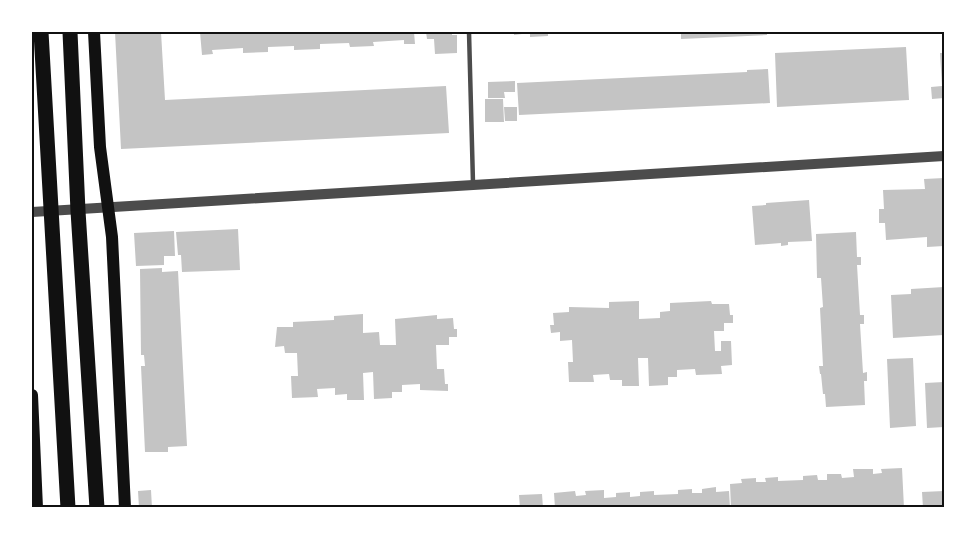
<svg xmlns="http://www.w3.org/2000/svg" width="976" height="539" font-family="Overpass,sans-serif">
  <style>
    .building { fill: #c4c4c4 }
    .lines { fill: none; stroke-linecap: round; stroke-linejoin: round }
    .service { stroke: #4c4c4c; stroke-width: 4.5 }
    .tertiary { stroke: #4c4c4c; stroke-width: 10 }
    .secondary { stroke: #111; stroke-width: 12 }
    .primary { stroke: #111; stroke-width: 15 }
    .neatline { fill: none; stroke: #111; stroke-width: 2 }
  </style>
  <rect width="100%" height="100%" fill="#fff"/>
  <path class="building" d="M 115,32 L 161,32 L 165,100 L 446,86 L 449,133 L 121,149 Z
    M 200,32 L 414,32 L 415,44 L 404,44 L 404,40 L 373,42 L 374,46 L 350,47 L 349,43 L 320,44 L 320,49 L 294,50 L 294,46 L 268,47 L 268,52 L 243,53 L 243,48 L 212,50 L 213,54 L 202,55 Z
    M 426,32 L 452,32 L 452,35 L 457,35 L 457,53 L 435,54 L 434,39 L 427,39 Z
    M 514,32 L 548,32 L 548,36 L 530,37 L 530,33 L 514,35 Z
    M 681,32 L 767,32 L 767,35 L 681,39 Z
    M 906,47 L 909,100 L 777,107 L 775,53 Z
    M 942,47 L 944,47 L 944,98 L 932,99 L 931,87 L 942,86 L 940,53 L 942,53 Z
    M 768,69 L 770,103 L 519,115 L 517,83 L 747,72 L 747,70 Z
    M 515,81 L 515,92 L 504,92 L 505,98 L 488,98 L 488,82 Z
    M 485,99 L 503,99 L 504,122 L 485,122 Z
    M 504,107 L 517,107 L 517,121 L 505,121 Z
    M 944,178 L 944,246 L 927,247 L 927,237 L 886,240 L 885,223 L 879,223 L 879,209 L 884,209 L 883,190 L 925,189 L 924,179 Z
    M 809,200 L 812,241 L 788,242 L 788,245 L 781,246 L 781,243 L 755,245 L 752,206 L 766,205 L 766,203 Z
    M 238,229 L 240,270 L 182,272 L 181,255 L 178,255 L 176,232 Z
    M 174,231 L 175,256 L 164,256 L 164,265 L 136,266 L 134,233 Z
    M 856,232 L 857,257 L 861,257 L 861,265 L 857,265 L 860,315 L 864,315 L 864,324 L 860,324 L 863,373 L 867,372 L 867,381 L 864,381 L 865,405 L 826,407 L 825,394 L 823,394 L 821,374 L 820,374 L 819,366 L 823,366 L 820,308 L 823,307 L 821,278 L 817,278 L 816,234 Z
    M 162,268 L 162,272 L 178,271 L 187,446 L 168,447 L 168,452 L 145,452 L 141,366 L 145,366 L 144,355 L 141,355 L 140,269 Z
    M 944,287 L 944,335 L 893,338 L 891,295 L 911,294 L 911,289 Z
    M 639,301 L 639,319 L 660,318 L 660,312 L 670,311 L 670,303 L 711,301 L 712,304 L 729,304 L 730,315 L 733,315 L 733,323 L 724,323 L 724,331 L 714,331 L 715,351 L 721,351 L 721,341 L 731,341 L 732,365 L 721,366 L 722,374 L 696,375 L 695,369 L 677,370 L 677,377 L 668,377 L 668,385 L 649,386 L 648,358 L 638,358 L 639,386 L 622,386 L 622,380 L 610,380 L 609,374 L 593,375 L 594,382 L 569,382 L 568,362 L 573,362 L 572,340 L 560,341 L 560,332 L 551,333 L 550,325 L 554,325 L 553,313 L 569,312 L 569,307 L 609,308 L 609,302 Z
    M 363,314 L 363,333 L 379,332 L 380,345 L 396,345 L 395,319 L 437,315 L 437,319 L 453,318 L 454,329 L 457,329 L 457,337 L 449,337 L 449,345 L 436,345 L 437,369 L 444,369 L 445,384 L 448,384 L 448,391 L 420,390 L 420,384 L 402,385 L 402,392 L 392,392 L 392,398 L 374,399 L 373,372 L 363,373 L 364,400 L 347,400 L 347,394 L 335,395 L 335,388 L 317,389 L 318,397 L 292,398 L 291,376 L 298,376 L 297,353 L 285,353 L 284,346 L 275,347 L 277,327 L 293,327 L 293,322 L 334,320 L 334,316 Z
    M 913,358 L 916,426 L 890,428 L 887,359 Z
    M 944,382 L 944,427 L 927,428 L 925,383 Z
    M 902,468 L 904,508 L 731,508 L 730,484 L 742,483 L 741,479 L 756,478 L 756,482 L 766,482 L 765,478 L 778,477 L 778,481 L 803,480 L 803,476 L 817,475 L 818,480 L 827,480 L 827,474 L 841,474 L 842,478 L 854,477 L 853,469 L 873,469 L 873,474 L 882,473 L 881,469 Z
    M 716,487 L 716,492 L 729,491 L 730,508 L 555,508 L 554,493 L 575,491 L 576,496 L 586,495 L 585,491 L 604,490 L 604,498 L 616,497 L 616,493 L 630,492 L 630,497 L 640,496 L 640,492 L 654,491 L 654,495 L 678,494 L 678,490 L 692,489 L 692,493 L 702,493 L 702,489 Z
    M 151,490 L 152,508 L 139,508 L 138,491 Z
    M 944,491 L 944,508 L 923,508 L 922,492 Z
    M 542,494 L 543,508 L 520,508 L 519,495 Z"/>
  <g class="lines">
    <path class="service" d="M 469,32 L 473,183"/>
    <path class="tertiary" d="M 32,212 L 944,156"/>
    <path class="secondary" d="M 94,32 L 100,147 L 112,237 L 125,508
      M 32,395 L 37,508"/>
    <path class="primary" d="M 41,32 L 68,508
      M 70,32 L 78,211 L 97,508"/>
  </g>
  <rect width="976" height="539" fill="none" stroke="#ffffff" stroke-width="66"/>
  <rect x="33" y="33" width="910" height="473" class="neatline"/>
</svg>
